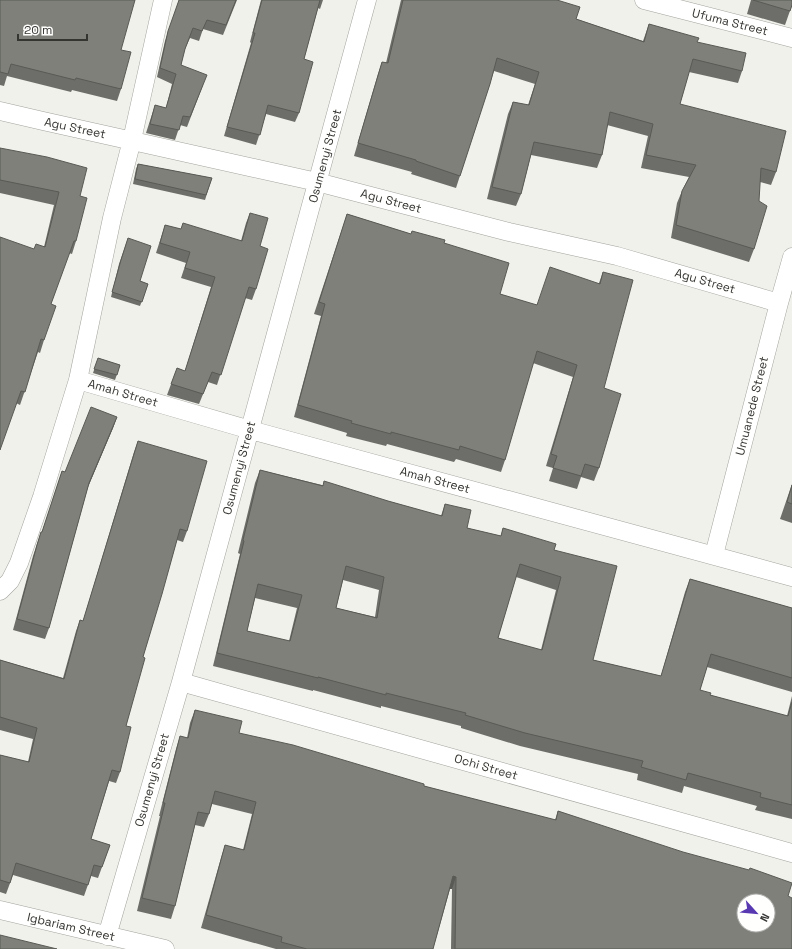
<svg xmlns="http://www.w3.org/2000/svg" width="792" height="949" font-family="'Space Grotesk',sans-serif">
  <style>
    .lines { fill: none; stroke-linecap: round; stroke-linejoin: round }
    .street-casing { stroke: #a3a39e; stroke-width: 19 }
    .street { stroke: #fff; stroke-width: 18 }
    .wall { fill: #6d6e69; fill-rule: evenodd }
    .shaded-wall { fill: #595a55 }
    .building { fill: #7f807a; stroke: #595a55; fill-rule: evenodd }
    .labels { text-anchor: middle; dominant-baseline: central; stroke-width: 3; stroke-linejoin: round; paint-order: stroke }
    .street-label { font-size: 12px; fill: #343431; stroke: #fffffe }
  </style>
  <rect width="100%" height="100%" fill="#f0f1eb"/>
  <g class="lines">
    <defs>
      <path id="street" d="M 644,0 L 792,38
        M 0,111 L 43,121 L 317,182 L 509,232 L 617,256 L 779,303
        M 78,380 L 254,431 L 792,577
        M 714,555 L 779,303 L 792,257
        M 0,591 L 10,581 L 19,563 L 42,497 L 78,380 L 112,218 L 132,140 L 163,0
        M 181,682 L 792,853
        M 0,910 L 165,949
        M 107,936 L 181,682 L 367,0"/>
    </defs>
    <use href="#street" class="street-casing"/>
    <use href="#street" class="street"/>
  </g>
  <path class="wall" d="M 0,0 L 121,50 L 121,89 L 117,101 L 72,90 L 71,92 L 7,76 L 4,86 L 0,85 Z
    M 179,0 L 237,0 L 223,35 L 203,29 L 199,41 L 190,38 L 184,51 L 181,65 L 203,85 L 187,127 L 180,125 L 175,140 L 146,133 L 155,105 L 166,108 L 172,84 L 157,77 L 165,41 Z
    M 261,0 L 323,0 L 320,9 L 318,8 L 304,59 L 299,113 L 295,122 L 266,114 L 256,145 L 224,136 L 251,43 L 250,42 Z
    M 401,0 L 557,0 L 576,19 L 643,41 L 649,24 L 697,42 L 742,71 L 738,83 L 689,72 L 680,104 L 776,172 L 771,185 L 760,182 L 754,249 L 749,262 L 671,238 L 677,203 L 682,191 L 689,177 L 641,168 L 648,136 L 607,125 L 602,155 L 597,168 L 531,155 L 521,194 L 516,206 L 487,199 L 508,114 L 513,102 L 528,105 L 535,84 L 494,71 L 456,188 L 411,174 L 412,172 L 354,156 L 378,74 L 382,62 L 386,63 Z
    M 751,0 L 792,0 L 792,5 L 785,25 L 747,14 Z
    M 0,148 L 80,196 L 76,241 L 72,254 L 69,253 L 51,304 L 44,340 L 40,353 L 38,352 L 20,405 L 16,403 L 34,249 L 44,247 L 54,205 L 0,193 Z
    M 138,164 L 212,178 L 205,200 L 133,184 L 136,169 Z
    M 250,213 L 260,246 L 256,289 L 252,300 L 245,298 L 217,385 L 208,382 L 199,404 L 167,395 L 177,368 L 185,371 L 211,287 L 181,278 L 186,263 L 156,253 L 165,225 L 180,229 L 241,241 L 246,223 Z
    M 347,214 L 411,234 L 444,243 L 500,294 L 536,305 L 599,283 L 603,272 L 604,388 L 599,468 L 594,481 L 581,477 L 577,489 L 549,481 L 553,468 L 546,466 L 573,377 L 533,363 L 505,460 L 501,472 L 456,459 L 454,462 L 387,444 L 386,446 L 346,436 L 347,433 L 294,417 L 321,316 L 314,314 Z
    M 128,238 L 140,281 L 148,284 L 140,306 L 111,297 L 119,264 Z
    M 98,358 L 120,365 L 115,380 L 93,373 Z
    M 117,417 L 113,428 L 88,487 L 49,628 L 45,639 L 13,630 L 33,556 L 41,532 L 42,532 L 62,471 L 65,472 Z
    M 138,441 L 187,531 L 183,542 L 177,540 L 143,657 L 126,726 L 120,772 L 116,783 L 109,781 L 91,839 L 110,845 L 98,878 L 91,876 L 84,896 L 13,875 L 6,894 L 0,892 L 0,755 L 28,762 L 33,739 L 0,730 L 0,660 L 63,678 L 76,631 L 80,620 L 83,621 L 134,452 Z
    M 260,470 L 388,501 L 441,516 L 445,504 L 467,528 L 501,536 L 503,528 L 554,550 L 593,660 L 661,676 L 685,592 L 690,579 L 792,608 L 792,692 L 707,667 L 700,690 L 710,695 L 787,716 L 792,696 L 792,819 L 755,810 L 757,806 L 684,786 L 682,793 L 637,780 L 638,774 L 520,746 L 461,728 L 461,726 L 381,706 L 381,708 L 313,690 L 313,691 L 213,666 L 240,554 L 238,553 L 255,483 ZM 516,577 L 556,590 L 541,650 L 498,638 ZM 343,580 L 379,590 L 375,617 L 336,608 ZM 255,598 L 297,608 L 289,641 L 247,631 Z
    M 792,484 L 792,523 L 780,519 Z
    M 195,710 L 239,733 L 424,786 L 555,820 L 558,811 L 788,896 L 792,949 L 451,949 L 452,889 L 450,889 L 433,949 L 276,949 L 201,928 L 221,858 L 225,845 L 243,850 L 252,814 L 212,804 L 209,814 L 204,827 L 195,825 L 175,906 L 171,919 L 137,911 L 160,816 L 159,816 L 176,749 L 180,736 L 187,738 L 190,723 Z"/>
  <path class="shaded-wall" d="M 117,417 L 113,428 L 85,494 L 89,483 Z
    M 453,876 L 456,877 L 452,889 L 448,889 Z"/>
  <path class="building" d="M 0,0 L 135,0 L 121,50 L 131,52 L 121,89 L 76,78 L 75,80 L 11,64 L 8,74 L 0,72 Z
    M 179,0 L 236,0 L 226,25 L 207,20 L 202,31 L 193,28 L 185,49 L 181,65 L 207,75 L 190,117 L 183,116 L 179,130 L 150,124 L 155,105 L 166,108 L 176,74 L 160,68 L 168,31 Z
    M 262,0 L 320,0 L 304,59 L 313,62 L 299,113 L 268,105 L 260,135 L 227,127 L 255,33 L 253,33 Z
    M 403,0 L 557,0 L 580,7 L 576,19 L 644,42 L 649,24 L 699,38 L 697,42 L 746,53 L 742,71 L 693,59 L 680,104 L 786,131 L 776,172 L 761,168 L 759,201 L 767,206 L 754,249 L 676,225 L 682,191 L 696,165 L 646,155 L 653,124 L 610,112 L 602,155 L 534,142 L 521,194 L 492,187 L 513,102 L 529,105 L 539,72 L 497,58 L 490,84 L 460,176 L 416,161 L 416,160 L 358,143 L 382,62 L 388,63 Z
    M 753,0 L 792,0 L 792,5 L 790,11 Z
    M 0,148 L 47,157 L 87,168 L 80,196 L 87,198 L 76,241 L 74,241 L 51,304 L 56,306 L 44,340 L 41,339 L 25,392 L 21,391 L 0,450 L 0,237 L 34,249 L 36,244 L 45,247 L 59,192 L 0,180 Z
    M 138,164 L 212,178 L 206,195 L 135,179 Z
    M 250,213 L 268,218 L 260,246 L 268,249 L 256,289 L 249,287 L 221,375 L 212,372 L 203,394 L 171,384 L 177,368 L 185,371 L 215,277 L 185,268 L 190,252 L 160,243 L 165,225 L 181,229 L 183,223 L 242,241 Z
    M 347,214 L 411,234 L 412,231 L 445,240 L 444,243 L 509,263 L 500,294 L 537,305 L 550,267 L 600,284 L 603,272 L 633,280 L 604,388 L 621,394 L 599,468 L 585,464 L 581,476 L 553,468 L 557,456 L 551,454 L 577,365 L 537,351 L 505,460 L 460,446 L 459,450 L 391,432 L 391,434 L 351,423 L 352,421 L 298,405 L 325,304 L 319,302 Z
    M 128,238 L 151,246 L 140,281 L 148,284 L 142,302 L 112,292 L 121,260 Z
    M 98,358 L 120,365 L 117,375 L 94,369 Z
    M 91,407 L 117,417 L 89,483 L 49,628 L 17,619 L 37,545 L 41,532 L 42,532 L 62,471 L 65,472 Z
    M 138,441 L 207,461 L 187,531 L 180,529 L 162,594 L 143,657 L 145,658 L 126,726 L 131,727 L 120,772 L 112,770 L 91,839 L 110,845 L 102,867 L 94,865 L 88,885 L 16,863 L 10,883 L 0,880 L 0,755 L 29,762 L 37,728 L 0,717 L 0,660 L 64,679 L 80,620 L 83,621 Z
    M 260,470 L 323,486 L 324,481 L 388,501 L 442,516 L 445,504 L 471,510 L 467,528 L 501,536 L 503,528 L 556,544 L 554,550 L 617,566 L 593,660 L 661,676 L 690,579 L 792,608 L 792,678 L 711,654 L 700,690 L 711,693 L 710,695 L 788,716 L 792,702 L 792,805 L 760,797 L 761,793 L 688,773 L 686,780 L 641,767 L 643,761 L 525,733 L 465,715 L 466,713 L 386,693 L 386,695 L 318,677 L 318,678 L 217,653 L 244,541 L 243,540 ZM 520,564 L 561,577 L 542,650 L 498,638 ZM 346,566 L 384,577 L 377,618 L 336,608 ZM 258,584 L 302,595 L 290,641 L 247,631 Z
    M 792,485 L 792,504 L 787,502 Z
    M 195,710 L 242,721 L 239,733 L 293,745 L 424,784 L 424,786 L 556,820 L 558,811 L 683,852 L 749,870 L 750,868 L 792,883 L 788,896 L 792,898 L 792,949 L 455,949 L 456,877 L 453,876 L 433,949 L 307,949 L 281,942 L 282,937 L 206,915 L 225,845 L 244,850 L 256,802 L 215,791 L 209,814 L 198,812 L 175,906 L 142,898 L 165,803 L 163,803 L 180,736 L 188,738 ZM 744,901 L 768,901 L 768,925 L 744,925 Z
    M 0,935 L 57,949 L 0,949 Z"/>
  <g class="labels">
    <g class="street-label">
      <text transform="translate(730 22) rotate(14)">Ufuma Street</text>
      <text transform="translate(75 128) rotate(12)">Agu Street</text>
      <text transform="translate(325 156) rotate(-75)">Osumenyi Street</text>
      <text transform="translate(391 201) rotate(15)">Agu Street</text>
      <text transform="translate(705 281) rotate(16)">Agu Street</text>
      <text transform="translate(123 393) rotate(16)">Amah Street</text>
      <text transform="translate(752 406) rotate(-76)">Umuanede Street</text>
      <text transform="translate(239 468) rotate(-75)">Osumenyi Street</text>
      <text transform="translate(435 480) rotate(15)">Amah Street</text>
      <text transform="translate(486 767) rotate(16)">Ochi Street</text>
      <text transform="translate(152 780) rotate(-74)">Osumenyi Street</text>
      <text transform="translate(71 927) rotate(13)">Igbariam Street</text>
    </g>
  </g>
  <g transform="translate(756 913) rotate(117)"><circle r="19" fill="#fffffe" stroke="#aeaeac"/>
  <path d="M0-3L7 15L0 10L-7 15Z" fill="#5939b1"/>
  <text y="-6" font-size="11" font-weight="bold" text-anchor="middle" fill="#343431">N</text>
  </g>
  <path d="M18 34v6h69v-6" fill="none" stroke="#343431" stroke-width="2"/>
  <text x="24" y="34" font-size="12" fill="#343431" stroke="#fffffe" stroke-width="3" paint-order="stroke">20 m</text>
</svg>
